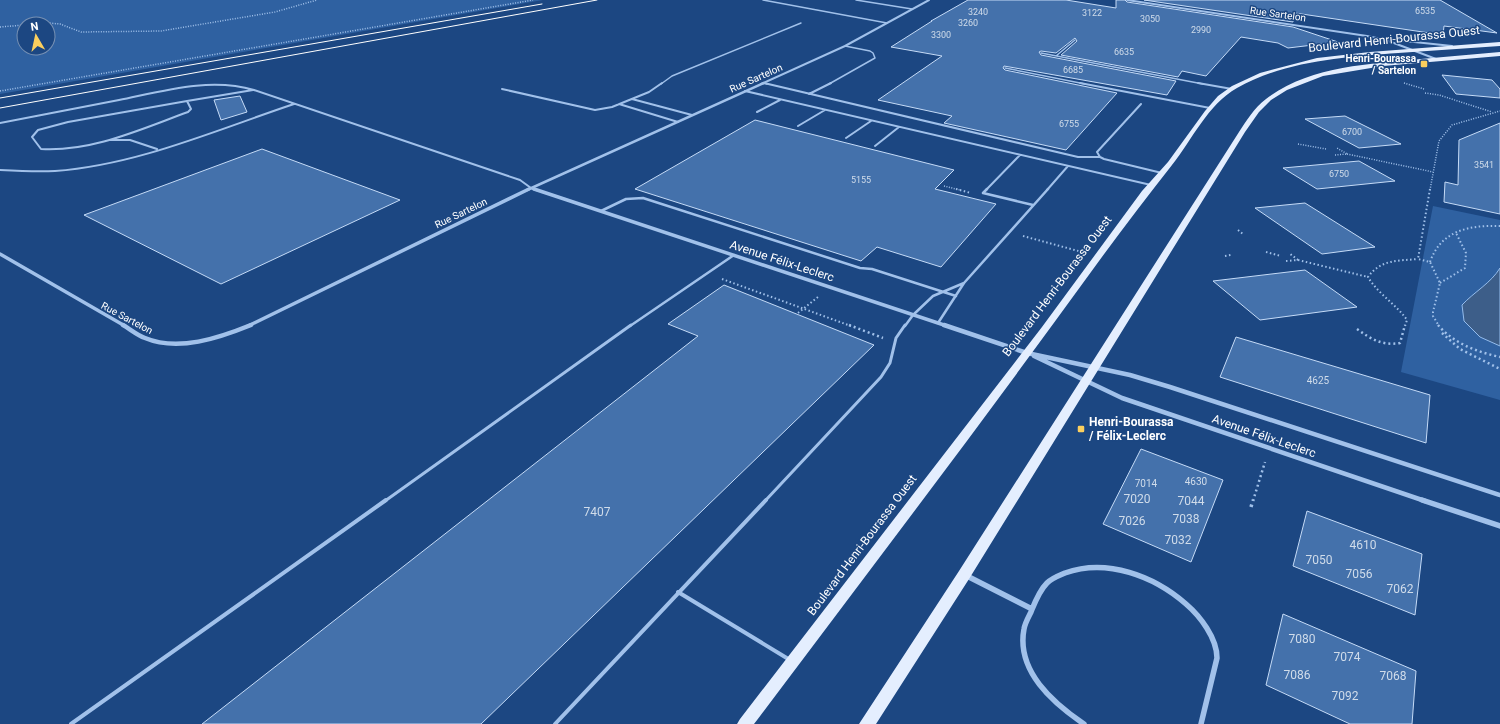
<svg xmlns="http://www.w3.org/2000/svg" width="1500" height="724" font-family="Roboto,sans-serif">
  <style>
    .green { fill: #2f61a1; fill-rule: evenodd }
    .water { fill: #3d5e89; stroke: #94bcec }
    .building { fill: #4471ab; stroke: #c5dbf7 }
    .lines { fill: none; stroke-linecap: round; stroke-linejoin: round }
    .path-far3 { stroke: #a1c1ea; stroke-width: 1.5; stroke-dasharray: 1 1.5; stroke-linecap: butt }
    .path-far2 { stroke: #a1c1ea; stroke-width: 2; stroke-dasharray: 1.5 2.5; stroke-linecap: butt }
    .path-far1 { stroke: #a1c1ea; stroke-width: 2.5; stroke-dasharray: 2 3; stroke-linecap: butt }
    .path { stroke: #a1c1ea; stroke-width: 3.5; stroke-dasharray: 2.5 4; stroke-linecap: butt }
    .lane-far4 { stroke: #a1c1ea; stroke-width: 1.5 }
    .lane-far3 { stroke: #a1c1ea; stroke-width: 2 }
    .lane-far2 { stroke: #a1c1ea; stroke-width: 2.5 }
    .lane-far1 { stroke: #a1c1ea; stroke-width: 3 }
    .lane { stroke: #a1c1ea; stroke-width: 4 }
    .street-far4 { stroke: #a1c1ea; stroke-width: 2 }
    .street-far3 { stroke: #a1c1ea; stroke-width: 2.5 }
    .street-far2 { stroke: #a1c1ea; stroke-width: 3.5 }
    .street-far1 { stroke: #a1c1ea; stroke-width: 4.5 }
    .street { stroke: #a1c1ea; stroke-width: 5.5 }
    .primary { fill: #e4eefe; fill-rule: evenodd }
    .tram { stroke: #fff; stroke-width: 1 }
    .poi-dot { fill: #fbcf5e; stroke: #1c4782; stroke-width: 1.5 }
    .labels { text-anchor: middle; dominant-baseline: central; stroke-width: 3; stroke-linejoin: round; paint-order: stroke }
    .far-number-label { font-size: 9px; fill: #d0dcea }
    .far-street-label { font-size: 10px; fill: #fff; stroke: #1c4782 }
    .far-poi-label { font-size: 10px; font-weight: bold; fill: #fff; stroke: #1c4782; text-anchor: end }
    .number-label { font-size: 10px; fill: #d0dcea }
    .street-label { font-size: 12px; fill: #fff; stroke: #1c4782 }
    .poi-label { font-size: 12px; font-weight: bold; fill: #fff; stroke: #1c4782; text-anchor: start }
    .near-number-label { font-size: 12px; fill: #d0dcea }
  </style>
  <rect width="100%" height="100%" fill="#1c4782"/>
  <path class="green" d="M 0,0 L 543,0 L 0,94 ZM 24,24 L 48,24 L 48,48 L 24,48 Z
    M 1433,206 L 1500,220 L 1500,400 L 1401,372 Z"/>
  <path class="water" d="M 1500,268 L 1500,346 L 1480,337 L 1464,321 L 1462,305 C 1474,292 1491,283 1500,268 Z"/>
  <path class="building" d="M 968,0 L 1066,0 L 1116,8 L 1116,0 L 1125,0 L 1127,2 L 1293,27 L 1338,42 L 1288,48 L 1278,43 L 1241,37 L 1206,76 L 1182,71 L 1178,77 L 1061,55 L 1077,41 L 1075,38 L 1056,53 L 1041,51 L 1039,52 L 1041,55 L 1176,81 L 1167,95 L 1004,66 L 1003,68 L 1005,70 L 1117,93 L 1066,150 L 944,123 L 952,116 L 878,100 L 942,56 L 891,47 L 932,21 L 931,21 Z
    M 1144,0 L 1440,0 L 1497,33 L 1444,26 L 1443,35 L 1295,13 L 1293,22 Z
    M 1442,75 L 1492,80 L 1500,89 L 1500,98 L 1456,94 Z
    M 240,96 L 247,112 L 221,120 L 214,100 Z
    M 1345,116 L 1401,144 L 1359,148 L 1305,119 Z
    M 755,120 L 954,170 L 935,189 L 996,204 L 941,267 L 877,247 L 861,261 L 635,189 Z
    M 1500,123 L 1500,214 L 1444,202 L 1445,182 L 1458,185 L 1459,140 Z
    M 262,149 L 400,200 L 221,284 L 84,215 Z
    M 1359,161 L 1395,181 L 1317,189 L 1283,168 Z
    M 1305,203 L 1375,247 L 1322,254 L 1255,208 Z
    M 1305,270 L 1357,307 L 1260,320 L 1213,281 Z
    M 724,285 L 874,345 L 481,724 L 202,724 L 698,336 L 668,324 Z
    M 1236,337 L 1430,395 L 1426,443 L 1220,377 Z
    M 1141,449 L 1223,480 L 1191,562 L 1103,524 Z
    M 1307,511 L 1422,554 L 1415,615 L 1293,566 Z
    M 1283,614 L 1416,671 L 1412,724 L 1350,724 L 1266,685 Z"/>
  <g class="lines">
    <path class="path-far3" d="M 0,27 L 48,23 L 60,24 L 81,32 L 161,31 L 275,12 L 317,0
      M 1404,83 L 1424,89
      M 0,91 L 533,0
      M 1425,93 L 1439,95 L 1492,112
      M 1298,144 L 1326,149
      M 1347,154 L 1433,172
      M 1335,155 L 1347,154 L 1337,148
      M 944,186 L 960,190
      M 1430,190 L 1439,141 L 1452,125 L 1500,111"/>
    <path class="path-far2" d="M 956,189 L 971,193
      M 1430,189 L 1418,259 L 1430,262 L 1440,283 L 1433,312 L 1433,316 L 1439,326
      M 1238,230 L 1243,234
      M 1023,236 L 1082,252
      M 1266,252 L 1281,256
      M 1225,256 L 1231,255
      M 1298,260 L 1368,277
      M 1286,261 L 1298,260 L 1289,253
      M 1430,262 C 1441,230 1470,225 1500,226
      M 722,279 L 851,326
      M 1440,283 L 1465,268 L 1466,253 L 1456,233
      M 798,313 L 818,297
      M 1405,326 L 1407,320 C 1396,304 1378,294 1368,277 C 1381,259 1398,261 1418,259"/>
    <path class="path-far1" d="M 849,325 L 883,338
      M 1438,325 C 1453,343 1477,352 1500,357
      M 1357,329 C 1371,339 1382,346 1400,343 L 1405,325
      M 1442,333 L 1460,349 L 1500,369
      M 1253,501 L 1265,462"/>
    <path class="path" d="M 1251,507 L 1253,500"/>
    <path class="lane-far4" d="M 763,0 L 887,23
      M 856,0 L 912,9
      M 1041,53 L 1203,84
      M 1056,56 L 1075,40
      M 1005,68 L 1085,84
      M 764,83 L 767,84
      M 661,84 L 672,76 L 801,23
      M 829,84 L 875,58 L 873,53 L 870,51 L 845,46"/>
    <path class="lane-far3" d="M 764,83 L 1078,157 L 1100,157
      M 1080,83 L 1210,108
      M 1198,83 L 1232,89
      M 502,89 L 595,110 L 612,107 L 649,92 L 662,83
      M 745,91 L 1151,185
      M 809,94 L 831,83
      M 632,99 L 692,115
      M 187,101 L 191,109 L 188,112 C 141,129 92,152 41,149 L 32,137 L 38,130 L 68,122 Z
      M 187,101 L 253,90
      M 619,104 L 678,122
      M 1141,104 L 1097,152 L 1100,157 L 1104,159 L 1162,173
      M 757,112 L 780,100
      M 0,123 C 40,115 79,108 119,100 C 163,91 210,77 254,90 L 520,180 L 531,188
      M 798,126 L 825,110
      M 846,138 L 871,121
      M 110,140 L 130,140 L 157,149
      M 875,146 L 899,127
      M 0,170 C 18,171 37,172 55,171 C 137,165 216,130 294,104
      M 986,190 L 1020,155
      M 1047,190 L 1068,166"/>
    <path class="lane-far2" d="M 987,189 L 983,193 L 1033,205
      M 601,211 L 626,199 L 643,198 L 860,268 L 872,269 L 956,296
      M 938,323 L 964,283 L 1048,189
      M 630,326 L 734,255
      M 905,326 L 913,315 L 933,296 L 964,283"/>
    <path class="lane-far1" d="M 385,501 L 631,325
      M 765,501 L 881,377 L 890,363 L 896,338 L 905,325"/>
    <path class="lane" d="M 678,592 L 790,660
      M 71,724 L 386,500
      M 555,724 L 766,500"/>
    <path class="street-far4" d="M 1127,0 L 1367,36 L 1386,40 L 1436,59
      M 1386,39 L 1452,46
      M 761,84 L 845,46 L 929,0"/>
    <path class="street-far3" d="M 531,188 L 537,190
      M 527,190 L 764,83"/>
    <path class="street-far2" d="M 534,189 L 947,326
      M 0,254 L 125,326
      M 248,326 L 529,189"/>
    <path class="street-far1" d="M 123,325 C 130,329 137,335 145,338 C 178,352 219,338 251,325
      M 944,325 L 1027,353 L 1130,375 L 1170,387 L 1500,495
      M 1034,356 L 1122,398 L 1425,501"/>
    <path class="street" d="M 1422,500 L 1500,526
      M 965,575 L 1032,609
      M 1084,724 C 1053,703 1016,671 1024,629 C 1025,623 1028,618 1031,612 C 1035,602 1039,591 1047,583 C 1052,578 1058,576 1065,573 C 1107,558 1154,576 1186,604 C 1200,616 1217,638 1217,658 L 1201,724"/>
    <path class="primary" d="M 1500,42 L 1500,46 C 1466,48 1432,51 1398,53 C 1345,57 1284,61 1237,88 C 1208,104 1192,140 1172,165 C 1144,201 1117,236 1091,272 C 981,424 867,574 754,724 L 737,724 L 740,719 L 1042,327 L 1142,191 L 1168,162 L 1205,111 L 1218,96 L 1232,86 L 1260,73 L 1317,58 L 1370,52 Z
      M 1500,52 L 1500,56 L 1383,66 L 1323,76 L 1287,90 L 1271,100 L 1259,112 L 1245,132 L 969,579 L 876,724 L 859,724 L 959,571 L 1239,132 C 1247,120 1254,108 1266,99 C 1309,66 1369,64 1421,59 C 1447,57 1474,54 1500,52 Z"/>
    <path class="tram" d="M 0,98 L 542,4
      M 0,108 L 597,0"/>
  </g>
  <g class="poi-dot">
    <rect x="1420" y="60" width="8" height="8" rx="2"/>
    <rect x="1077" y="425" width="8" height="8" rx="2"/>
  </g>
  <g class="labels">
    <g class="far-number-label">
      <text x="1425" y="11">6535</text>
      <text x="978" y="12">3240</text>
      <text x="1092" y="13">3122</text>
      <text x="1150" y="19">3050</text>
      <text x="968" y="23">3260</text>
      <text x="1201" y="30">2990</text>
      <text x="941" y="35">3300</text>
      <text x="1124" y="52">6635</text>
      <text x="1073" y="70">6685</text>
      <text x="1069" y="124">6755</text>
      <text x="1352" y="132">6700</text>
      <text x="1484" y="165">3541</text>
      <text x="1339" y="174">6750</text>
      <text x="861" y="180">5155</text>
    </g>
    <g class="far-street-label">
      <text transform="translate(1278 14) rotate(8)">Rue Sartelon</text>
      <text transform="translate(756 78) rotate(-24)">Rue Sartelon</text>
      <text transform="translate(461 213) rotate(-26)">Rue Sartelon</text>
      <text transform="translate(127 318) rotate(28)">Rue Sartelon</text>
    </g>
    <g class="far-poi-label">
      <text x="1416" y="58">Henri-Bourassa<tspan x="1416" dy="12">/ Sartelon</tspan></text>
    </g>
    <g class="number-label">
      <text x="1318" y="380">4625</text>
      <text x="1196" y="481">4630</text>
      <text x="1146" y="483">7014</text>
    </g>
    <g class="street-label">
      <text transform="translate(1394 39) rotate(-6)">Boulevard Henri-Bourassa Ouest</text>
      <text transform="translate(782 261) rotate(18)">Avenue Félix-Leclerc</text>
      <text transform="translate(1057 286) rotate(-53)">Boulevard Henri-Bourassa Ouest</text>
      <text transform="translate(1264 436) rotate(19)">Avenue Félix-Leclerc</text>
      <text transform="translate(862 545) rotate(-53)">Boulevard Henri-Bourassa Ouest</text>
    </g>
    <g class="poi-label">
      <text x="1089" y="422">Henri-Bourassa<tspan x="1089" dy="14">/ Félix-Leclerc</tspan></text>
    </g>
    <g class="near-number-label">
      <text x="1137" y="499">7020</text>
      <text x="1191" y="501">7044</text>
      <text x="597" y="512">7407</text>
      <text x="1186" y="519">7038</text>
      <text x="1132" y="521">7026</text>
      <text x="1178" y="540">7032</text>
      <text x="1363" y="545">4610</text>
      <text x="1319" y="560">7050</text>
      <text x="1359" y="574">7056</text>
      <text x="1400" y="589">7062</text>
      <text x="1302" y="639">7080</text>
      <text x="1347" y="657">7074</text>
      <text x="1297" y="675">7086</text>
      <text x="1393" y="676">7068</text>
      <text x="1345" y="696">7092</text>
    </g>
  </g>
  <g transform="translate(36 36) rotate(351)"><circle r="19" fill="#1c4782" stroke="#7791b4"/>
  <path d="M0-3L7 15L0 10L-7 15Z" fill="#fbcf5e"/>
  <text y="-6" font-size="11" font-weight="bold" text-anchor="middle" fill="#ffffff">N</text>
  </g>
</svg>
